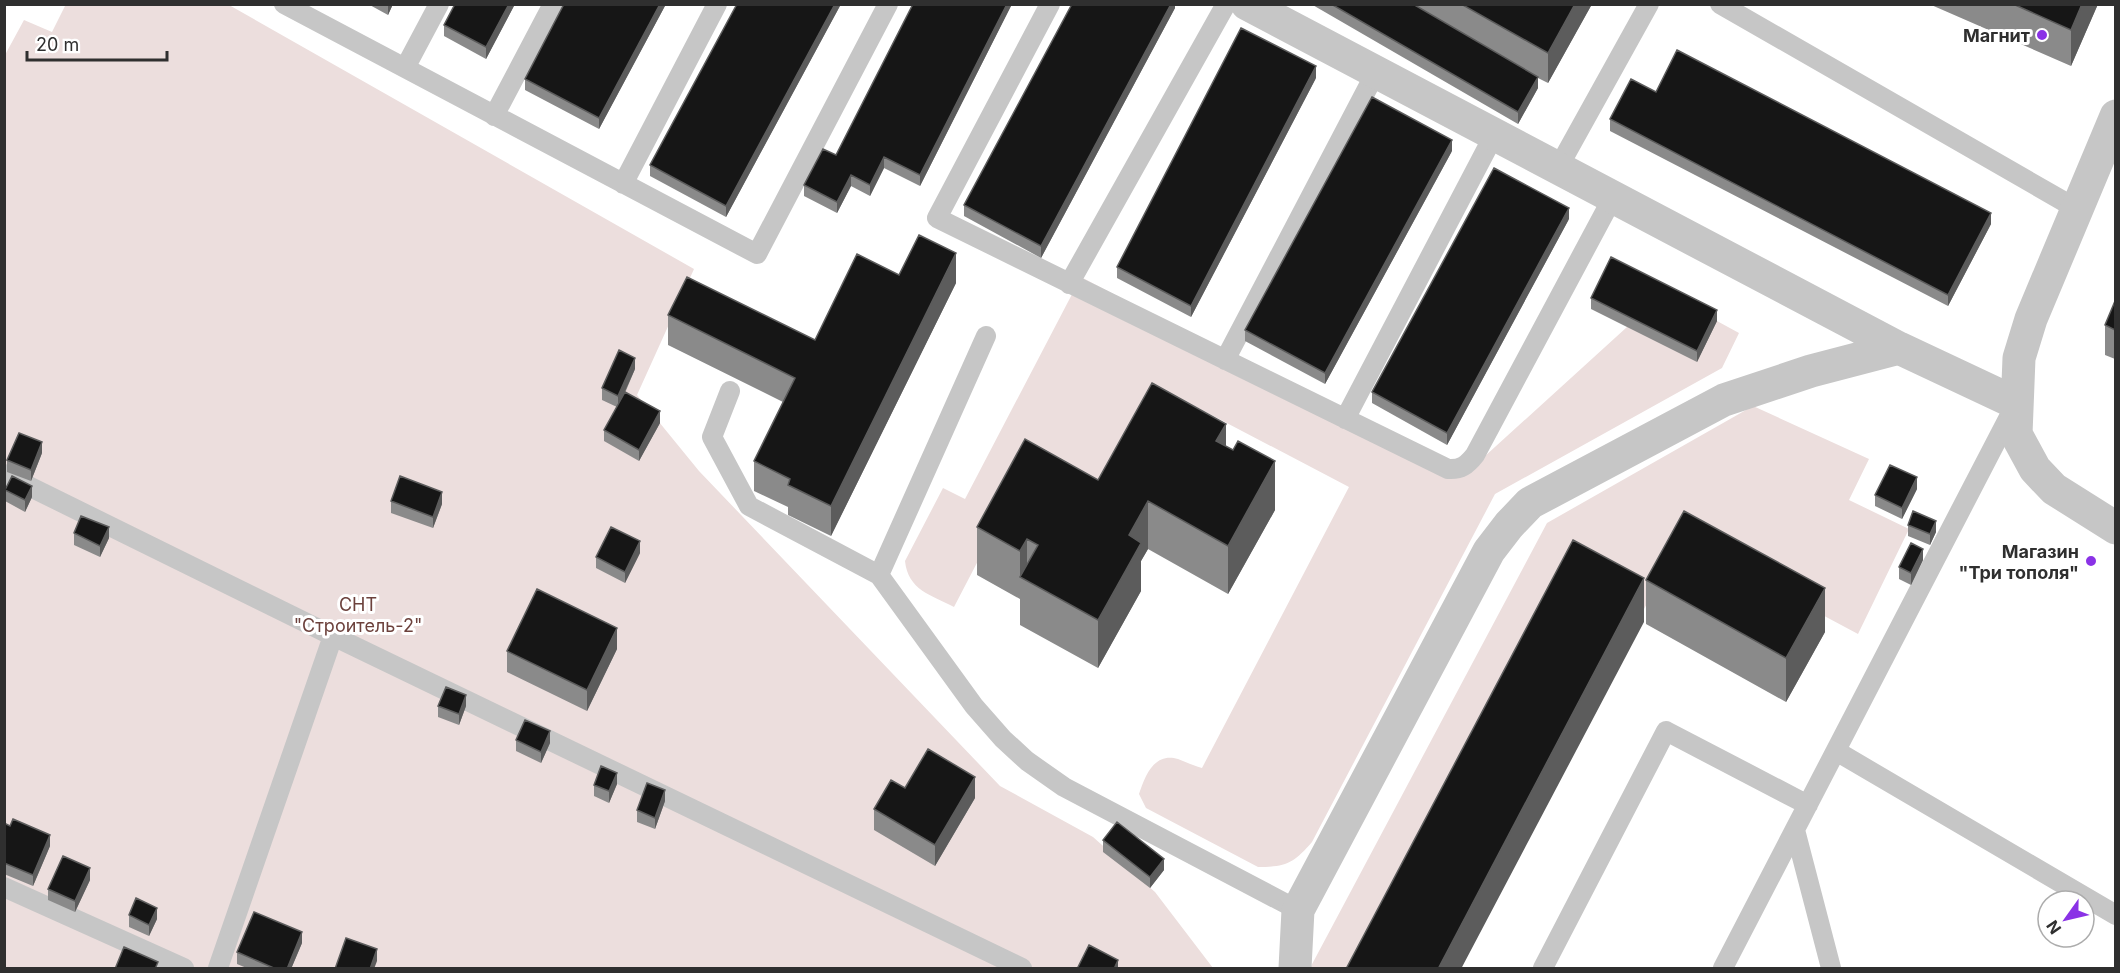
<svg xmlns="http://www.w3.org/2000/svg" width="2120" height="973" font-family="Inter,sans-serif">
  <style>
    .green { fill: #ecdedd }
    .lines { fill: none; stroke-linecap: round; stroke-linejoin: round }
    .lane { stroke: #c6c6c6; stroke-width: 20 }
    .street { stroke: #c6c6c6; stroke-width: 33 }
    .wall { fill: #8a8a8a }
    .shaded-wall { fill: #5c5c5c }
    .building { fill: #161616; stroke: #5c5c5c; stroke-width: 1.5 }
    .poi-dot { fill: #8a32e6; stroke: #fff; stroke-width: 2 }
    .labels { text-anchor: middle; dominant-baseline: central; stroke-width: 6; stroke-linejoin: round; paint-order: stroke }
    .poi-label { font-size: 18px; font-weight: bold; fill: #2f2f2f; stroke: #fff; text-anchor: end }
    .park-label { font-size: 18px; fill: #6c413c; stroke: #fff }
  </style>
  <rect width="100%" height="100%" fill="#fff"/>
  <path class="green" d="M 66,4 L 229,5 L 694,269 L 637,395 L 699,471 L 1000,786 L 1093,837 L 1155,892 L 1213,968 L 5,968 L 5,55 L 24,20 L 52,32 Z
    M 1081,277 L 1462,477 L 1627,327 L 1717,321 L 1739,333 L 1722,368 L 1495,494 L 1312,842 C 1294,863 1286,867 1258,867 L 1146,808 L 1139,794 C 1145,776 1154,752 1178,759 C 1186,762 1194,766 1202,768 L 1349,487 L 1160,388 L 1091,522 L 1018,484 L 954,607 C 931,595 908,590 905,561 L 943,488 L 965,499 Z
    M 1753,406 L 1869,459 L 1849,500 L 1909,529 L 1858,634 L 1682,540 L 1644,609 L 1361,968 L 1310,968 L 1547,523 Z"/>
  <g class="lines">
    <path class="lane" d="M 284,4 L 757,254 L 888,4
      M 1050,4 L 937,218 L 1448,469 C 1461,470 1467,465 1475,455 L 1613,197
      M 1720,4 L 2077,209
      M 405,68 L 439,4
      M 494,116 L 553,4
      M 1558,168 L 1649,4
      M 623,184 L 717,4
      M 1069,284 L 1226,4
      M 986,336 L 879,575 L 974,706 L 1003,739 L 1027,761 L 1064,787 L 1298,910
      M 1225,360 L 1376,72
      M 730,391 L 712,437 L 749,506 L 879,575
      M 1345,419 L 1494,135
      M 4,474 L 333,636
      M 1836,751 L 2116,915
      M 1795,830 L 1831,968
      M 4,887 L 184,968
      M 218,968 L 333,636 L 1022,968
      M 1543,968 L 1666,731 L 1808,805
      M 1723,968 L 2011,413"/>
    <path class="street" d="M 1247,4 L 1899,348 L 2016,403
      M 2116,116 L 2031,319 L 2019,358 L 2016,434 L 2035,469 L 2054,489 L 2116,528
      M 1295,968 L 1298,910 L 1489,551 L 1509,525 L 1530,503 L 1724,400 L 1811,371 L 1899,348"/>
  </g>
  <path class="wall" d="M 368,4 L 393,4 L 388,15 Z
    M 515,4 L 486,59 L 444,36 L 444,25 Z
    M 666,4 L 599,129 L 525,90 L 525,79 Z
    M 737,4 L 841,4 L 726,217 L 650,176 L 650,165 Z
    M 913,4 L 1012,4 L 920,186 L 884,168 L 870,196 L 851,186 L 837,213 L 804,196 L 804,185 L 836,155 Z
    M 1175,4 L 1175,8 L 1041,258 L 964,216 L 964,205 Z
    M 1311,4 L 1592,4 L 1548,83 L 1538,78 L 1538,88 L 1518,124 Z
    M 1929,4 L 2098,4 L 2071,66 Z
    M 1316,78 L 1191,317 L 1117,278 L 1117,267 Z
    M 1656,92 L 1991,224 L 1948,306 L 1610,131 L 1610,119 Z
    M 1452,151 L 1325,384 L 1245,341 L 1245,330 Z
    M 1569,219 L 1447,445 L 1372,403 L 1372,392 Z
    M 899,275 L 956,283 L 831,536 L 788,515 L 788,507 L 754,491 L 754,461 L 783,402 L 668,345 L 668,315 L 815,340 Z
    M 1591,298 L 1717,321 L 1697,362 L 1591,309 Z
    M 2115,301 L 2115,359 L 2105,355 L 2105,325 Z
    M 635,369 L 625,393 L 660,423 L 639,461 L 604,441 L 604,430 L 617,407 L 602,400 L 602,388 Z
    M 1226,446 L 1275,510 L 1228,594 L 1148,549 L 1141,561 L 1141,591 L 1098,668 L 1020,625 L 1020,599 L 977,575 L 977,527 L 1098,480 Z
    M 42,453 L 31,481 L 7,472 L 7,460 Z
    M 1917,489 L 1902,519 L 1875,506 L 1875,495 Z
    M 5,490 L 32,497 L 25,512 L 5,501 Z
    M 391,501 L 442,504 L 433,528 L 391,513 Z
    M 1908,525 L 1936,532 L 1930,545 L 1908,536 Z
    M 74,533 L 109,538 L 100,557 L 74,545 Z
    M 640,553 L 625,583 L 596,568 L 596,557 Z
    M 1923,560 L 1911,585 L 1899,579 L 1899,567 Z
    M 1646,580 L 1825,632 L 1786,702 L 1646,624 Z
    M 617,649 L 587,711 L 507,672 L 507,651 Z
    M 438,706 L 466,706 L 459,725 L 438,717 Z
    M 516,740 L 550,743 L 541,763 L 516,751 Z
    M 617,784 L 609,803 L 594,796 L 594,785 Z
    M 975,798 L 935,866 L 874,830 L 874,809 Z
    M 665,801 L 655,829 L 637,822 L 637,810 Z
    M 4,823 L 50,846 L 33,886 L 4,874 Z
    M 1103,840 L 1164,870 L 1150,888 L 1103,852 Z
    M 90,880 L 75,912 L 48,900 L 48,889 Z
    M 129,915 L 157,919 L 149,936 L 129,927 Z
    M 302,943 L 291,969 L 249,969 L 237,964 L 237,952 Z"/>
  <path class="shaded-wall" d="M 388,4 L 393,4 L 388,15 Z
    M 509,4 L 515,4 L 486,59 L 486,47 Z
    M 660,4 L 666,4 L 599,129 L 599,118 Z
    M 835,4 L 841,4 L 726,217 L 726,206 Z
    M 1007,4 L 1012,4 L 920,186 L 920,175 Z
    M 1171,4 L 1175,4 L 1175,8 L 1041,258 L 1041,246 Z
    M 1575,4 L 1592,4 L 1548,83 L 1548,53 Z
    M 2082,4 L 2098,4 L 2071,66 L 2071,30 Z
    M 1316,66 L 1316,78 L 1191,317 L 1191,306 Z
    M 1538,77 L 1538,88 L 1518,124 L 1518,112 Z
    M 1452,140 L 1452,151 L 1325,384 L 1325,373 Z
    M 884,157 L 884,168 L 870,196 L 870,185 Z
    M 851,175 L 851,186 L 837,213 L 837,202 Z
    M 1569,208 L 1569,219 L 1447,445 L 1447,433 Z
    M 1991,213 L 1991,224 L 1948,306 L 1948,295 Z
    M 956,253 L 956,283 L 831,536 L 831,506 Z
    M 1717,310 L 1717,321 L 1697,362 L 1697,351 Z
    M 635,358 L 635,369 L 618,407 L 618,396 Z
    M 660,411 L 660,423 L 639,461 L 639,450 Z
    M 1226,424 L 1226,472 L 1216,441 Z
    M 42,442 L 42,453 L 31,481 L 31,470 Z
    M 1275,461 L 1275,510 L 1228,594 L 1228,546 Z
    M 1917,477 L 1917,489 L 1902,519 L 1902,508 Z
    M 32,486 L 32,497 L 25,512 L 25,500 Z
    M 442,492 L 442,504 L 433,528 L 433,517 Z
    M 1148,501 L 1148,549 L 1141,561 L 1141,591 L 1098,668 L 1098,620 L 1129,535 Z
    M 1936,521 L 1936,532 L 1930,545 L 1930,534 Z
    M 109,527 L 109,538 L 100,557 L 100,546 Z
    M 1027,539 L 1027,581 L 1020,577 L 1020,551 Z
    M 640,541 L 640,553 L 625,583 L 625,572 Z
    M 1923,549 L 1923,560 L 1911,585 L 1911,573 Z
    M 1644,578 L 1644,622 L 1461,969 L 1438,969 Z
    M 1825,588 L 1825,632 L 1786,702 L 1786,658 Z
    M 617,628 L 617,649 L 587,711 L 587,690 Z
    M 466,695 L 466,706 L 459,725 L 459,714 Z
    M 550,731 L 550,743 L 541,763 L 541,752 Z
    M 617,773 L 617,784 L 609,803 L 609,791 Z
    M 975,777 L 975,798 L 935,866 L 935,845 Z
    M 665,790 L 665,801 L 655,829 L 655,818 Z
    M 50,835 L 50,846 L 33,886 L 33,875 Z
    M 1164,859 L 1164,870 L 1150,888 L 1150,877 Z
    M 90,868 L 90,880 L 75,912 L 75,901 Z
    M 157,908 L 157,919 L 149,936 L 149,925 Z
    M 302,932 L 302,943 L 291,969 L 287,969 Z
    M 377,949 L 377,961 L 374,969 L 370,969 Z
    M 1118,960 L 1118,969 L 1114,969 Z"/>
  <path class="building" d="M 455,4 L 509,4 L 486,47 L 444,25 Z
    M 564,4 L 660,4 L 599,118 L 525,79 Z
    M 737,4 L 835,4 L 726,206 L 650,165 Z
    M 913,4 L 1007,4 L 920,175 L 884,157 L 870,185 L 851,175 L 837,202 L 804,185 L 823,149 L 836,155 Z
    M 1072,4 L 1171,4 L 1041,246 L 964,205 Z
    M 1331,4 L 1413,4 L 1538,77 L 1518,112 Z
    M 1461,4 L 1575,4 L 1548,53 Z
    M 2013,4 L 2082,4 L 2071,30 Z
    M 1241,28 L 1316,66 L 1191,306 L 1117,267 Z
    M 1677,50 L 1991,213 L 1948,295 L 1610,119 L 1631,79 L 1656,92 Z
    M 1372,97 L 1452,140 L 1325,373 L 1245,330 Z
    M 1494,168 L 1569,208 L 1447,433 L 1372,392 Z
    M 919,235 L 956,253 L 831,506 L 788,485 L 790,479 L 754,461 L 795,378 L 668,315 L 687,277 L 815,340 L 857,254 L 899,275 Z
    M 1611,257 L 1717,310 L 1697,351 L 1591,298 Z
    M 2115,301 L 2115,330 L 2105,325 Z
    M 619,350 L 635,358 L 618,396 L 602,388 Z
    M 1152,383 L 1226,424 L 1216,441 L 1233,450 L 1238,441 L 1275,461 L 1228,546 L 1148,501 L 1129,535 L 1141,543 L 1098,620 L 1020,577 L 1038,545 L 1027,539 L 1020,551 L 977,527 L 1025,439 L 1098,480 Z
    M 625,392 L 660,411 L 639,450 L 604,430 Z
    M 19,433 L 42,442 L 31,470 L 7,460 Z
    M 1890,465 L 1917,477 L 1902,508 L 1875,495 Z
    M 12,476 L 32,486 L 25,500 L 5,490 Z
    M 400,476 L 442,492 L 433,517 L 391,501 Z
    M 1684,511 L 1825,588 L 1786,658 L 1646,580 Z
    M 1913,511 L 1936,521 L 1930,534 L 1908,525 Z
    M 81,516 L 109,527 L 100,546 L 74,533 Z
    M 611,527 L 640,541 L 625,572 L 596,557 Z
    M 1573,540 L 1644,578 L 1438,969 L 1346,969 Z
    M 1911,543 L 1923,549 L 1911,573 L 1899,567 Z
    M 537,589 L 617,628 L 587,690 L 507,651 Z
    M 446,687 L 466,695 L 459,714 L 438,706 Z
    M 525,720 L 550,731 L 541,752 L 516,740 Z
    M 928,749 L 975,777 L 935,845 L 874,809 L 891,780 L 905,788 Z
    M 601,766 L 617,773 L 609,791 L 594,785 Z
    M 647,783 L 665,790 L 655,818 L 637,810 Z
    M 13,819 L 50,835 L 33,875 L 4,863 L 4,823 L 10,826 Z
    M 1117,822 L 1164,859 L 1150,877 L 1103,840 Z
    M 63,856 L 90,868 L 75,901 L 48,889 Z
    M 136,898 L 157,908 L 149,925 L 129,915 Z
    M 254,912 L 302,932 L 287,969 L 276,969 L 237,952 Z
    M 346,938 L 377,949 L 370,969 L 335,969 Z
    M 1089,945 L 1118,960 L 1114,969 L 1080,969 L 1078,967 Z
    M 124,947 L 158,962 L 155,969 L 115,969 Z"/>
  <g class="poi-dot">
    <circle cx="2042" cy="35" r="6"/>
    <circle cx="2091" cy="561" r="6"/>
  </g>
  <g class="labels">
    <g class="poi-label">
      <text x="2030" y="35">Магнит</text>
      <text x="2079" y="551">Магазин<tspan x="2079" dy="21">"Три тополя"</tspan></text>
    </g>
    <g class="park-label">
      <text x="358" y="604">СНТ<tspan x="358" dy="21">"Строитель-2"</tspan></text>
    </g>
  </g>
  <rect width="2120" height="973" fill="none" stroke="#2f2f2f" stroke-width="12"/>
  <g transform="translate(2066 919) rotate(236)"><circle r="28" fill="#ffffff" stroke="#acacac" stroke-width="1.5"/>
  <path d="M0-4.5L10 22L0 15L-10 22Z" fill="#8a32e6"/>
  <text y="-9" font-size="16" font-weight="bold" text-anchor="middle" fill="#2f2f2f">N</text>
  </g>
  <path d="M27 51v9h140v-9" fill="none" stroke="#2f2f2f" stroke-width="3"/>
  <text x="36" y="51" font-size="18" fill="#2f2f2f" stroke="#ffffff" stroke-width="4.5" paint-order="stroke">20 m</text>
</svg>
